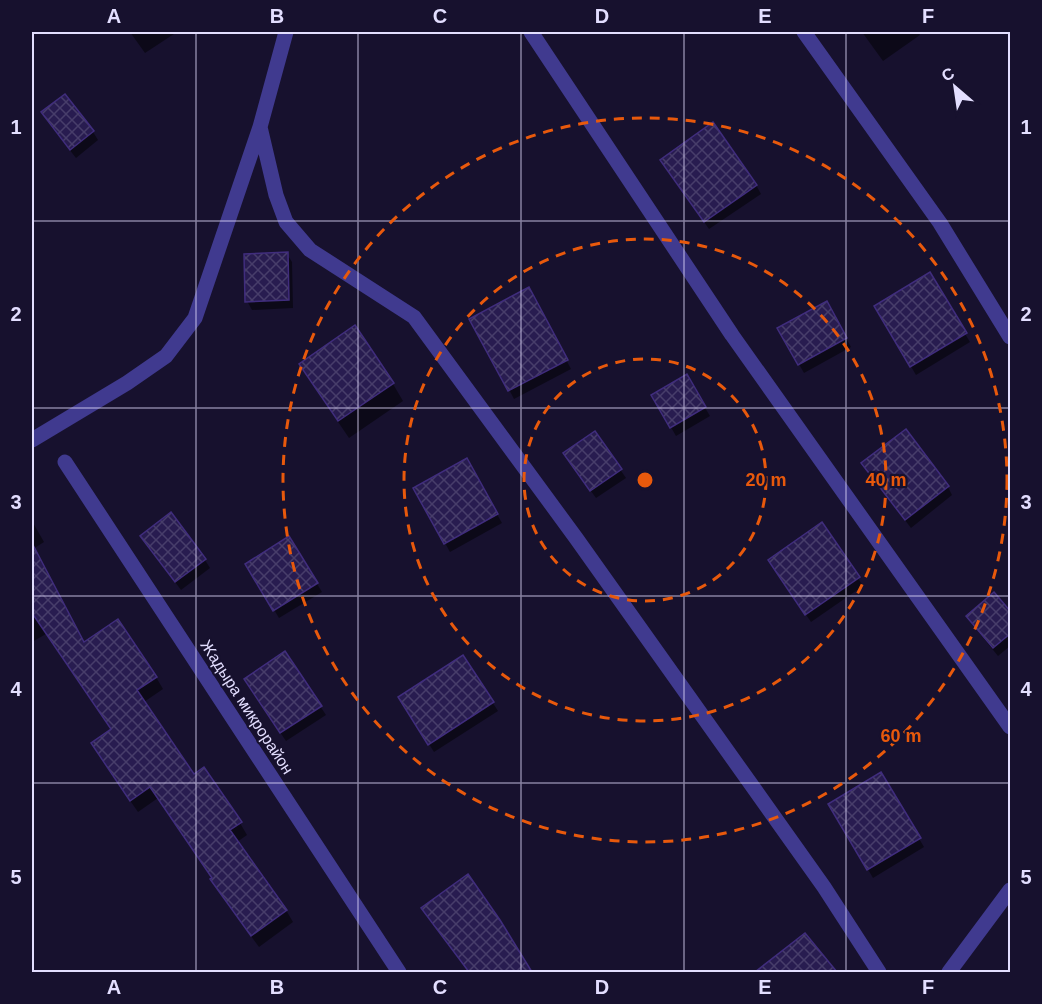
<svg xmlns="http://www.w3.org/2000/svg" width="1042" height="1004" font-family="Helvetica,sans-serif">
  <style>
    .shadow { fill: #0007 }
    .building { fill: url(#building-cross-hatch); stroke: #402d7d; stroke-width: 1.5 }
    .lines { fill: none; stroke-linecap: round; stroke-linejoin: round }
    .lane { stroke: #403a8f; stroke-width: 15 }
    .street { stroke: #403a8f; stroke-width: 15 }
    .grid { fill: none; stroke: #e3deff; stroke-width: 1.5; stroke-opacity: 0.55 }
    .ring { fill: none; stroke: #e8590c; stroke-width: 3; stroke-dasharray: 10 8 }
    .labels { text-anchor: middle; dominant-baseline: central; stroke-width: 4.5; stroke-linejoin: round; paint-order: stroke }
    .street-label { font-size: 16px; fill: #e3deff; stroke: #17112e }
    .centre { fill: #e8590c; stroke: #17112e; stroke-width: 3 }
    .ring-label { font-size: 18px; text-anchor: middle; font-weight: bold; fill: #e8590c; stroke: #17112e; stroke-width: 4.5; stroke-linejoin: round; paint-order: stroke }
    .neatline { fill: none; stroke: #e3deff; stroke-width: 2 }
    .grid-label { font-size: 20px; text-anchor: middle; font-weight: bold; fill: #e3deff }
  </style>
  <defs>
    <pattern id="building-cross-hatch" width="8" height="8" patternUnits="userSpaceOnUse" patternTransform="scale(1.5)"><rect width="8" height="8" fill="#281c50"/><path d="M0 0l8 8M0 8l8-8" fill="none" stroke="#473d6a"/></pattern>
  </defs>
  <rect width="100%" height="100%" fill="#17112e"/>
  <path class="shadow" d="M 130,32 L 177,32 L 145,53 Z
    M 862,32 L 918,32 L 920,35 L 883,61 Z
    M 65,96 L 93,132 L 98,140 L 76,158 L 47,121 L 42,113 Z
    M 666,168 L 756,185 L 761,194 L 709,229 Z
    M 287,254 L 292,262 L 293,308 L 252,310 L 247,301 Z
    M 929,274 L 970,342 L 916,375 L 876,307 Z
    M 533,297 L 571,369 L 514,399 L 472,319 Z
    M 826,303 L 851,347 L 804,373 L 779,329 Z
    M 354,328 L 393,384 L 403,401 L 349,438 L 311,382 L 301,365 Z
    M 686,376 L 710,416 L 676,436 L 653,396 Z
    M 595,433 L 626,478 L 596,498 L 570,462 Z
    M 466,460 L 502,523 L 450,552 L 415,489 Z
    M 863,464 L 948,487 L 952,495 L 911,528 L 868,472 Z
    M 32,521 L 44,542 L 33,549 L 84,644 L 156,677 L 163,689 L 144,702 L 194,776 L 240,823 L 247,835 L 237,842 L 286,910 L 293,922 L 259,947 L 219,892 L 213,878 L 158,798 L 138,812 L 99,756 L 93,744 L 112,730 L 46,634 L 32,642 Z
    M 289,538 L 322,592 L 279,618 L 247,564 Z
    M 147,544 L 205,560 L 210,568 L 181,590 Z
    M 774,568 L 858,578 L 863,586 L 811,622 Z
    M 1010,614 L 1010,646 L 998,656 L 972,624 L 968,616 Z
    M 285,653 L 326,715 L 286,741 L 250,688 Z
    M 463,657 L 498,711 L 434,752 L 405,706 Z
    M 881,774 L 924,847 L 873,878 L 830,804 Z
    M 428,917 L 499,921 L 530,972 L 475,972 L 463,953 L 458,957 Z
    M 805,935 L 835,972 L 765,972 L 763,969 Z"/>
  <path class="building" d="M 65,94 L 94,131 L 70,150 L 41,112 Z
    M 713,122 L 757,185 L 704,222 L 660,160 Z
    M 288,252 L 289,300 L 245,302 L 244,254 Z
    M 930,272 L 967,333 L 910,367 L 874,306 Z
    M 529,287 L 568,360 L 508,391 L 469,319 Z
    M 827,301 L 847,338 L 798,365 L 777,328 Z
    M 355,325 L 394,383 L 338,421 L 299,364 Z
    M 687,374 L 706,407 L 670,428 L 651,395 Z
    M 906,429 L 949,486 L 905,520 L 861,463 Z
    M 595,431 L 622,469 L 590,491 L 563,453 Z
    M 467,458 L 498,514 L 444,544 L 413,488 Z
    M 171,512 L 206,559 L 175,582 L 140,536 Z
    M 822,522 L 860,577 L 805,615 L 768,560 Z
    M 289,536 L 318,583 L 273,611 L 245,564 Z
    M 32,543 L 84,642 L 118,619 L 157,677 L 137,690 L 194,774 L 204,767 L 242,822 L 230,830 L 287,910 L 251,936 L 210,879 L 212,878 L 150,787 L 130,801 L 91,743 L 111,729 L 32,613 Z
    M 994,592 L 1011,612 L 1011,633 L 993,648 L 966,616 Z
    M 285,651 L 322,706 L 280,733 L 244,679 Z
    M 463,655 L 494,702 L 428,745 L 398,697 Z
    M 881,772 L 921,838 L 867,870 L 828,804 Z
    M 468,874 L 500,920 L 532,972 L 469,972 L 421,908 Z
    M 805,933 L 837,972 L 755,972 Z"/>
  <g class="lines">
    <path class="lane" d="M 531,32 L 732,335 L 1010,727"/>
    <path class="street" d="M 286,32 L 260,127 L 276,195 L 286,222 L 310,250 L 414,317 L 576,538 L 824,887 L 879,972
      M 804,32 L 940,223 L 1010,337
      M 32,440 L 127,383 L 166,356 L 195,318 L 260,127
      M 65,462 L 399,972
      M 949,972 L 1010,890"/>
  </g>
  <path class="grid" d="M 196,32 L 196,972M 358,32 L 358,972M 521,32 L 521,972M 684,32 L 684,972M 846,32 L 846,972M 32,221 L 1010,221M 32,408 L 1010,408M 32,596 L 1010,596M 32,783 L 1010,783"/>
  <g class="ring">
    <circle cx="645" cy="480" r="121"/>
    <circle cx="645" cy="480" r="241"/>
    <circle cx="645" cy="480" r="362"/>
  </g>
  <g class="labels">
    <g class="street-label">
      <text transform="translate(247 707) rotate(57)">Жадыра микрорайон</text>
    </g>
  </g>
  <circle cx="645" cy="480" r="9" class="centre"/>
  <g class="ring-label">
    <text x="766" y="486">20 m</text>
    <text x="886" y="486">40 m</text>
    <text x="901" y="742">60 m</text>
  </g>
  <rect width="1042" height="1004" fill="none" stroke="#17112e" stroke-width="66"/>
  <g transform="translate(955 87) rotate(331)" stroke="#17112e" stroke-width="4.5" paint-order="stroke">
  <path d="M0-4.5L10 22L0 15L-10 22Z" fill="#e3deff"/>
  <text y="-9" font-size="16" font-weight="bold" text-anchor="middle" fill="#e3deff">С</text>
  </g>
  <rect x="33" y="33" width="976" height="938" class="neatline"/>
  <g class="grid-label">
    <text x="114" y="23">A</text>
    <text x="277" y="23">B</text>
    <text x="440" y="23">C</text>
    <text x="602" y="23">D</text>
    <text x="765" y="23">E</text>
    <text x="928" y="23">F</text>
    <text x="16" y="134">1</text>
    <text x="1026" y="134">1</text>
    <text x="16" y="321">2</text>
    <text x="1026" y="321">2</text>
    <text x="16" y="509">3</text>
    <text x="1026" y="509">3</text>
    <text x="16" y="696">4</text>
    <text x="1026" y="696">4</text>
    <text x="16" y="884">5</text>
    <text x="1026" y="884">5</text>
    <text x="114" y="994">A</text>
    <text x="277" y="994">B</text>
    <text x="440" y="994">C</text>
    <text x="602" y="994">D</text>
    <text x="765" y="994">E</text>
    <text x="928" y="994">F</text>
  </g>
</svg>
